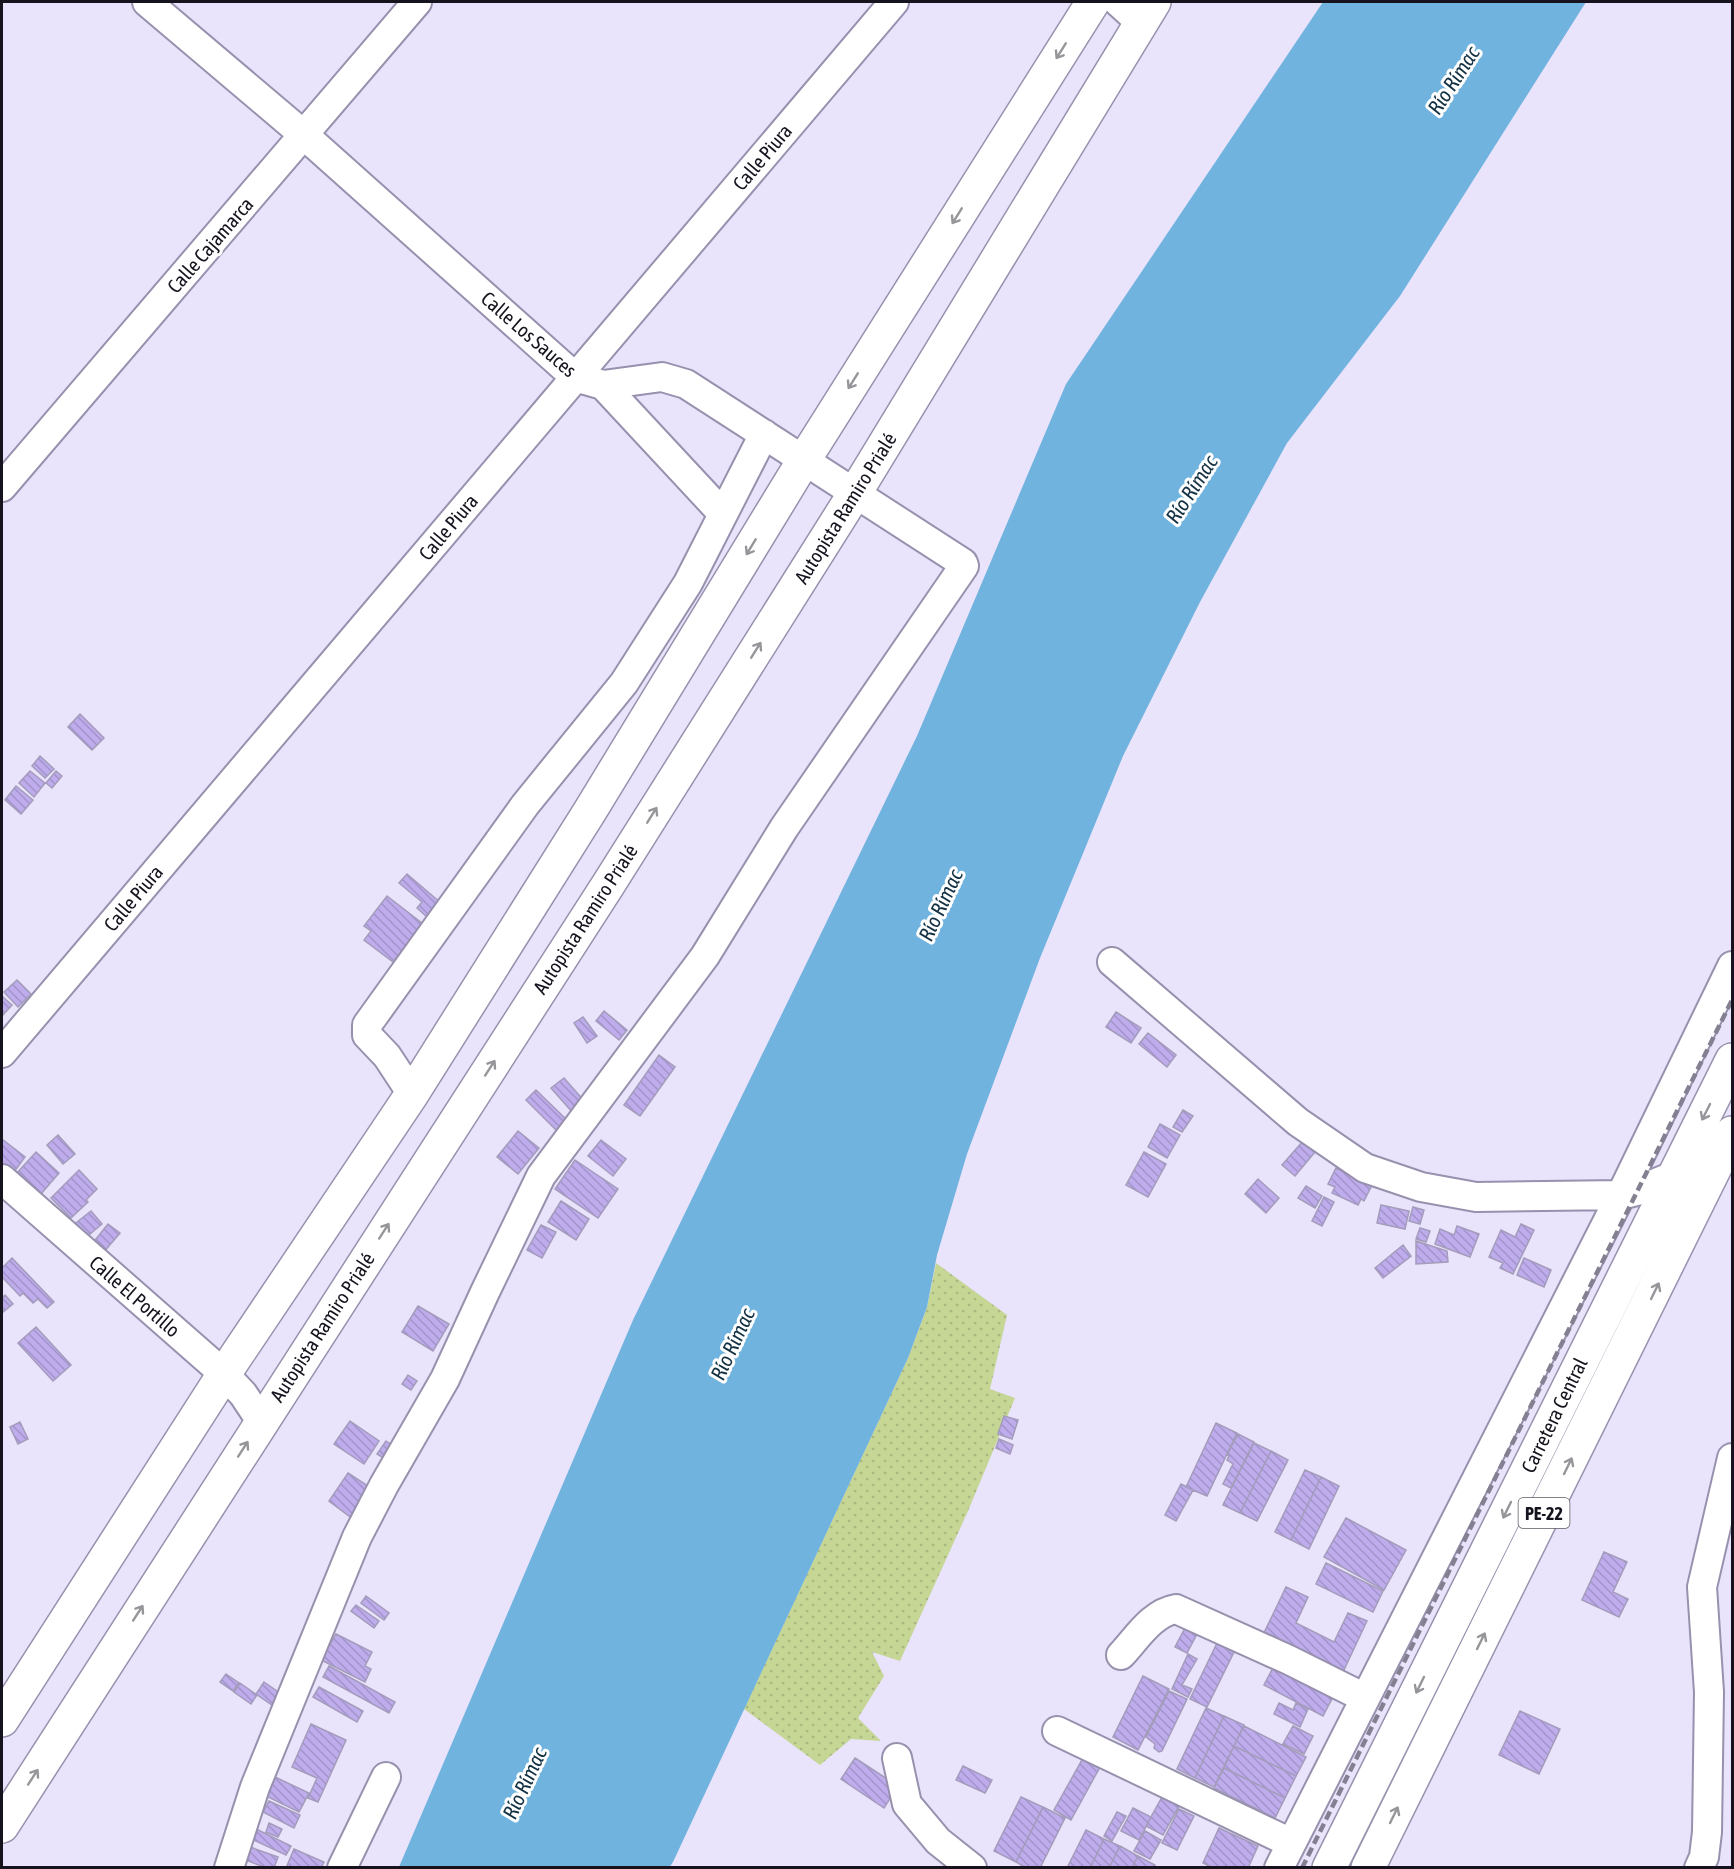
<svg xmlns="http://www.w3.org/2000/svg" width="1734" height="1869" font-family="'Asap Condensed',sans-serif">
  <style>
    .grass { fill: url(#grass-dots) }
    .water { fill: #70b3de }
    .building { fill: url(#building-back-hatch); stroke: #a39cba; stroke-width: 1.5 }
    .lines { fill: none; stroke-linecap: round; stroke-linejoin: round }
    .minor-casing { stroke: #9891ae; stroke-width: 32 }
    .highway-casing { stroke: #9891ae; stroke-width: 36 }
    .minor { stroke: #fff; stroke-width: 28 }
    .highway { stroke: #fff; stroke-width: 33 }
    .rail { stroke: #848092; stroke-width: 4.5; stroke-dasharray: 9 4.5; stroke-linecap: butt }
    .oneway { stroke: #96959a }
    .labels { text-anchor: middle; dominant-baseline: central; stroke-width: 6; stroke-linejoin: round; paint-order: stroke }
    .shield { fill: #fff; stroke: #5c5a62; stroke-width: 1.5 }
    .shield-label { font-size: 18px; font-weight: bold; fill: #16131e }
    .street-label { font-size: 20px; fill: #16131e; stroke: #fff }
    .water-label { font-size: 21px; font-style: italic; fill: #133143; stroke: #fff }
  </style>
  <defs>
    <pattern id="grass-dots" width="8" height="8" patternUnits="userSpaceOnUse" patternTransform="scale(1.5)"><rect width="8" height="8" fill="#c6d695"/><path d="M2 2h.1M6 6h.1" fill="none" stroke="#a9b780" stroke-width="1.8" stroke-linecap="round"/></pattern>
    <pattern id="building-back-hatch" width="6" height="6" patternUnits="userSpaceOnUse" patternTransform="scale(1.5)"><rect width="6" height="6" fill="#beaced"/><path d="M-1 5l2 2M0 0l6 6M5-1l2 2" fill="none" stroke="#a393cb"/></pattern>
  </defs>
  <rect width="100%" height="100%" fill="#e9e3fc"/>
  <path class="grass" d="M 936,1263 L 1007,1315 L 990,1389 L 1015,1398 L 968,1511 L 900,1661 L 872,1652 L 884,1676 L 858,1718 L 881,1741 L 851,1739 L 820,1765 L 744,1709 L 908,1358 L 927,1307 Z"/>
  <path class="water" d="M 1323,2 L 1586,2 L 1400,296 L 1287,443 L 1200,602 L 1123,756 L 1040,958 L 967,1154 L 937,1255 L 927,1307 L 908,1358 L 673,1862 L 669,1868 L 399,1867 L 633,1320 L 917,736 L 1066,384 Z"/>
  <path class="building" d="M 80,714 L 104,738 L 92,750 L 68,727 Z
    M 40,756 L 54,769 L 45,778 L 32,766 Z
    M 30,771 L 45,783 L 34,797 L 19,783 Z
    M 56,771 L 62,776 L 52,788 L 46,783 Z
    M 16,786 L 33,800 L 21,814 L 5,800 Z
    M 407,874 L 441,903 L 428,918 L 417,908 L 422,902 L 399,883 Z
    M 387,896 L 423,924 L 393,962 L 364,940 L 371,931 L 364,926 Z
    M 17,980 L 31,994 L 18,1007 L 4,992 Z
    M 3,997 L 12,1005 L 2,1016 L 2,999 Z
    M 604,1011 L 627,1030 L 619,1040 L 596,1021 Z
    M 1116,1012 L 1141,1028 L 1131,1043 L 1106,1027 Z
    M 583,1017 L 597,1036 L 587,1043 L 574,1023 Z
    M 1148,1033 L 1176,1055 L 1167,1067 L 1139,1044 Z
    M 659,1055 L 675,1067 L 640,1116 L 624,1105 Z
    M 564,1078 L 585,1102 L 573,1113 L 551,1088 Z
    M 536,1090 L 570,1123 L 560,1134 L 526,1100 Z
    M 1183,1110 L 1193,1116 L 1182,1132 L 1173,1127 Z
    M 1160,1124 L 1180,1135 L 1167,1158 L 1148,1147 Z
    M 518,1131 L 539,1148 L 518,1174 L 497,1157 Z
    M 58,1135 L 75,1154 L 63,1164 L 47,1145 Z
    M 2,1139 L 25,1157 L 14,1172 L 2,1163 Z
    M 601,1140 L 626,1159 L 613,1176 L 588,1156 Z
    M 1303,1141 L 1315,1152 L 1295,1176 L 1282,1165 Z
    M 36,1152 L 59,1173 L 41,1194 L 17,1173 Z
    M 1144,1152 L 1166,1164 L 1148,1197 L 1126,1185 Z
    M 575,1160 L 618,1189 L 598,1218 L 555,1189 Z
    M 1336,1168 L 1372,1185 L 1364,1201 L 1361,1199 L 1358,1205 L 1332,1193 L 1335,1187 L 1328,1184 Z
    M 79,1170 L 97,1189 L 86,1200 L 88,1202 L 71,1218 L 51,1198 Z
    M 1258,1179 L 1279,1198 L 1266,1213 L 1245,1194 Z
    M 1306,1186 L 1322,1196 L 1315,1208 L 1298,1198 Z
    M 1324,1197 L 1334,1202 L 1322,1226 L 1312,1221 Z
    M 561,1201 L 589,1219 L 576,1240 L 548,1222 Z
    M 1381,1205 L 1409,1211 L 1405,1229 L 1377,1223 Z
    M 1413,1207 L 1424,1210 L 1420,1224 L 1409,1221 Z
    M 91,1211 L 102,1224 L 83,1240 L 72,1226 Z
    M 108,1224 L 120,1233 L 103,1253 L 92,1244 Z
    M 1521,1224 L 1534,1230 L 1513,1274 L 1500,1268 L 1503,1263 L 1489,1257 L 1501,1230 L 1515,1237 Z
    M 541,1225 L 556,1232 L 542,1258 L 527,1250 Z
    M 1457,1226 L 1479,1234 L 1470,1257 L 1435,1244 L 1440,1229 L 1454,1235 Z
    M 1420,1228 L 1430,1231 L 1426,1242 L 1416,1239 Z
    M 1416,1241 L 1447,1251 L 1448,1262 L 1416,1264 Z
    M 1403,1245 L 1411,1256 L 1383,1278 L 1375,1268 Z
    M 12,1258 L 54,1302 L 47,1308 L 38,1299 L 33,1303 L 23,1293 L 20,1296 L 2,1277 L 2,1268 Z
    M 1524,1258 L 1551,1270 L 1544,1287 L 1517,1275 Z
    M 5,1295 L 13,1304 L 2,1313 L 2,1298 Z
    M 418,1306 L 449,1324 L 433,1351 L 402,1332 Z
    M 36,1327 L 71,1365 L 53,1381 L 18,1343 Z
    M 408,1375 L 417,1381 L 411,1390 L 402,1384 Z
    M 1004,1416 L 1018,1420 L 1012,1439 L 998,1434 Z
    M 350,1421 L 379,1441 L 364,1464 L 334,1444 Z
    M 20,1422 L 28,1439 L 18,1444 L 10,1427 Z
    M 1216,1423 L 1237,1433 L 1207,1496 L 1186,1487 Z
    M 1238,1434 L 1254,1442 L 1231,1488 L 1223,1484 L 1233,1464 L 1227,1460 L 1229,1456 L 1227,1455 Z
    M 999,1439 L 1013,1445 L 1010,1454 L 996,1448 Z
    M 386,1441 L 395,1447 L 387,1460 L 377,1454 Z
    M 1254,1443 L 1271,1451 L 1240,1513 L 1223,1505 Z
    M 1271,1451 L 1288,1460 L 1257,1521 L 1240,1513 Z
    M 1305,1470 L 1321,1477 L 1291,1540 L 1275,1532 Z
    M 348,1473 L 374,1490 L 357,1522 L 329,1501 Z
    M 1321,1477 L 1339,1486 L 1309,1549 L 1291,1540 Z
    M 1181,1484 L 1193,1490 L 1176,1521 L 1165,1515 Z
    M 1346,1518 L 1406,1550 L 1384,1590 L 1324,1557 Z
    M 1604,1552 L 1627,1562 L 1613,1592 L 1628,1599 L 1619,1617 L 1582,1600 Z
    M 1326,1563 L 1383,1591 L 1373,1612 L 1316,1584 Z
    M 1286,1587 L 1308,1597 L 1296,1623 L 1334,1642 L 1348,1613 L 1367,1621 L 1343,1672 L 1263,1635 Z
    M 366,1596 L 389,1613 L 384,1620 L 361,1603 Z
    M 356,1605 L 379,1621 L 374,1628 L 351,1611 Z
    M 1185,1628 L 1197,1634 L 1187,1653 L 1175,1647 Z
    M 336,1634 L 372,1652 L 365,1666 L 371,1669 L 365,1682 L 321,1660 Z
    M 1219,1639 L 1236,1648 L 1207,1707 L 1190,1699 Z
    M 1188,1654 L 1197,1659 L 1182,1685 L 1192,1689 L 1188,1697 L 1172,1689 Z
    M 1275,1664 L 1334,1695 L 1323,1716 L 1264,1685 Z
    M 329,1666 L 395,1702 L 389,1713 L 323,1677 Z
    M 226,1674 L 239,1683 L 233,1691 L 220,1682 Z
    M 1143,1676 L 1169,1689 L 1138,1750 L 1113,1737 Z
    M 264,1682 L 287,1698 L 279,1710 L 256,1694 Z
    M 240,1683 L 257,1695 L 251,1704 L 234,1692 Z
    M 319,1687 L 363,1711 L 357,1722 L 313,1697 Z
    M 1169,1691 L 1187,1699 L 1162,1751 L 1159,1752 L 1154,1748 L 1155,1744 L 1146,1737 Z
    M 1279,1703 L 1293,1710 L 1296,1703 L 1308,1709 L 1300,1727 L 1274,1714 Z
    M 1206,1708 L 1224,1716 L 1195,1778 L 1177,1769 Z
    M 1520,1711 L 1560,1729 L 1539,1774 L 1499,1755 Z
    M 1224,1716 L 1244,1725 L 1214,1787 L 1195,1778 Z
    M 311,1724 L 346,1740 L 318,1802 L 308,1798 L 317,1778 L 292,1767 Z
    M 1244,1726 L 1306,1757 L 1296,1776 L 1234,1746 Z
    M 1293,1726 L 1313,1736 L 1304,1754 L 1283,1744 Z
    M 1234,1746 L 1296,1776 L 1285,1798 L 1224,1768 Z
    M 855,1758 L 898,1786 L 884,1808 L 841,1779 Z
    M 1083,1758 L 1100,1767 L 1071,1820 L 1054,1810 Z
    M 963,1766 L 992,1780 L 985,1793 L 956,1780 Z
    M 1224,1768 L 1285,1798 L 1275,1818 L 1214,1788 Z
    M 275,1777 L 309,1793 L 299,1812 L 266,1796 Z
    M 1021,1797 L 1043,1807 L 1016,1862 L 994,1851 Z
    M 1162,1797 L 1179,1806 L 1163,1835 L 1146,1826 Z
    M 269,1801 L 300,1815 L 294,1828 L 263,1812 Z
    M 1043,1807 L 1065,1818 L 1040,1868 L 1026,1868 L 1016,1862 Z
    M 1133,1808 L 1151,1817 L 1139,1840 L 1121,1831 Z
    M 1179,1809 L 1194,1816 L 1177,1850 L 1162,1843 Z
    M 1117,1812 L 1126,1816 L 1112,1841 L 1104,1836 Z
    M 269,1823 L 282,1829 L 278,1837 L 266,1832 Z
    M 254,1828 L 291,1846 L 286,1855 L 249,1838 Z
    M 1219,1828 L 1258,1846 L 1248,1868 L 1213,1868 L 1203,1863 Z
    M 1086,1830 L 1104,1839 L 1090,1868 L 1067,1868 Z
    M 1145,1831 L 1161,1840 L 1150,1859 L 1134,1851 Z
    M 1104,1839 L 1120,1846 L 1109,1868 L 1090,1868 Z
    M 1120,1846 L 1138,1856 L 1132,1868 L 1109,1868 Z
    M 250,1847 L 278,1857 L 274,1868 L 266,1868 L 246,1860 Z
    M 294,1849 L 324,1862 L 321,1868 L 286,1868 Z
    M 1138,1856 L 1155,1865 L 1154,1868 L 1132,1868 Z"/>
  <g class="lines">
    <defs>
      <path id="minor" d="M 147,2 L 304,135 L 575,377 L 603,385 L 662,377 L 686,384 L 963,563 L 964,566 L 784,828 L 705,956 L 541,1176 L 485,1292 L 445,1379 L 384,1485 L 357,1537 L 255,1787 L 229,1868
        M 1118,2 L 1141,23
        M 603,385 L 723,514
        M 2,487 L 417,2
        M 1112,962 L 1298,1122 L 1365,1168 L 1421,1187 L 1476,1197 L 1621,1195 L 1637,1191 L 1685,1171
        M 2,1053 L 894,2
        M 412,1094 L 387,1056 L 367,1035 L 367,1025 L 525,805 L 624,683 L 688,583 L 764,434
        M 2,1179 L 224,1374 L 243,1394 L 261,1421
        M 1121,1655 C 1137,1638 1152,1613 1176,1609 L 1289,1660 L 1365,1698
        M 1057,1731 L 1291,1843
        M 897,1758 L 907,1804 L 938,1841 L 972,1868
        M 342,1868 L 386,1777
        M 1279,1868 L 1621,1195 L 1732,966
        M 1699,1868 L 1704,1857 L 1707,1832 L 1709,1692 L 1702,1587 L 1732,1458"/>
      <path id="highway" d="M 2,1720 L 224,1374 L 412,1094 L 590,811 L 804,460 L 1093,2
        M 2,1826 L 608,885 L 855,493 L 1154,2
        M 1329,1868 L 1732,1060
        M 1368,1868 L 1732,1133"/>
    </defs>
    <use href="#minor" class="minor-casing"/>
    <use href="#highway" class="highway-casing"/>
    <use href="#minor" class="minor"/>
    <use href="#highway" class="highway"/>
    <path class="rail" d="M 1302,1868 L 1732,1000"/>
  </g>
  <defs><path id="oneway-shaft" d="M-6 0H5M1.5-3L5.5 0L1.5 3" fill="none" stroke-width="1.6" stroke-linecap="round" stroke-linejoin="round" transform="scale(1.5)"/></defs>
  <g class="oneway">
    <use href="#oneway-shaft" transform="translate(1061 51) rotate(122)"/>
    <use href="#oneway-shaft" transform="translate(957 216) rotate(122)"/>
    <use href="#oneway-shaft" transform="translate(853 381) rotate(122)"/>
    <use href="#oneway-shaft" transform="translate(751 547) rotate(121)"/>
    <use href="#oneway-shaft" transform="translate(756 650) rotate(-58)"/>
    <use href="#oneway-shaft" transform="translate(652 815) rotate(-58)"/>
    <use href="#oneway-shaft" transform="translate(490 1068) rotate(-57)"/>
    <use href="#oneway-shaft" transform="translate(1706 1112) rotate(117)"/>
    <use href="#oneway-shaft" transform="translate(384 1231) rotate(-57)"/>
    <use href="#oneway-shaft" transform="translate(1655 1291) rotate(-64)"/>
    <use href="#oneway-shaft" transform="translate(243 1449) rotate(-57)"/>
    <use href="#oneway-shaft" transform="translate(1568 1466) rotate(-64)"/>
    <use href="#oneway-shaft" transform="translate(1507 1510) rotate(116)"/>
    <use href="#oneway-shaft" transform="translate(138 1613) rotate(-57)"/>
    <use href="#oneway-shaft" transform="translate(1481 1641) rotate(-64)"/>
    <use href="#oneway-shaft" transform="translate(1420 1685) rotate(116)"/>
    <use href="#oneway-shaft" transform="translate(33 1777) rotate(-57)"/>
    <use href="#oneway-shaft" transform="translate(1394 1815) rotate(-64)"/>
  </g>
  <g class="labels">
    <rect class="shield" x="1518.5" y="1498" width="51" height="30" rx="4.5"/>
    <g class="shield-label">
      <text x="1544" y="1513">PE-22</text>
    </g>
    <g class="street-label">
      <text transform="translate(762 157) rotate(-50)">Calle Piura</text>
      <text transform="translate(210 245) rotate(-49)">Calle Cajamarca</text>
      <text transform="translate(529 334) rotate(41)">Calle Los Sauces</text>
      <text transform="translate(845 508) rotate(-58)">Autopista Ramiro Prialé</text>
      <text transform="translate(448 527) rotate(-50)">Calle Piura</text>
      <text transform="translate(133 898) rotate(-50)">Calle Piura</text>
      <text transform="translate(585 919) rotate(-57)">Autopista Ramiro Prialé</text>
      <text transform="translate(135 1296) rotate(41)">Calle El Portillo</text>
      <text transform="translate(322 1327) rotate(-57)">Autopista Ramiro Prialé</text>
      <text transform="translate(1554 1415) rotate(-64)">Carretera Central</text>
    </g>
    <g class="water-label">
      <text transform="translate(1453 80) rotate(-57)">Río Rímac</text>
      <text transform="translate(1191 489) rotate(-57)">Río Rímac</text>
      <text transform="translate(940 905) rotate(-65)">Río Rímac</text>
      <text transform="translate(732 1344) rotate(-65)">Río Rímac</text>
      <text transform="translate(524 1783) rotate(-65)">Río Rímac</text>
    </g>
  </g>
  <rect width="1734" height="1869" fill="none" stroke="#16131e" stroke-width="6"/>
</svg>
